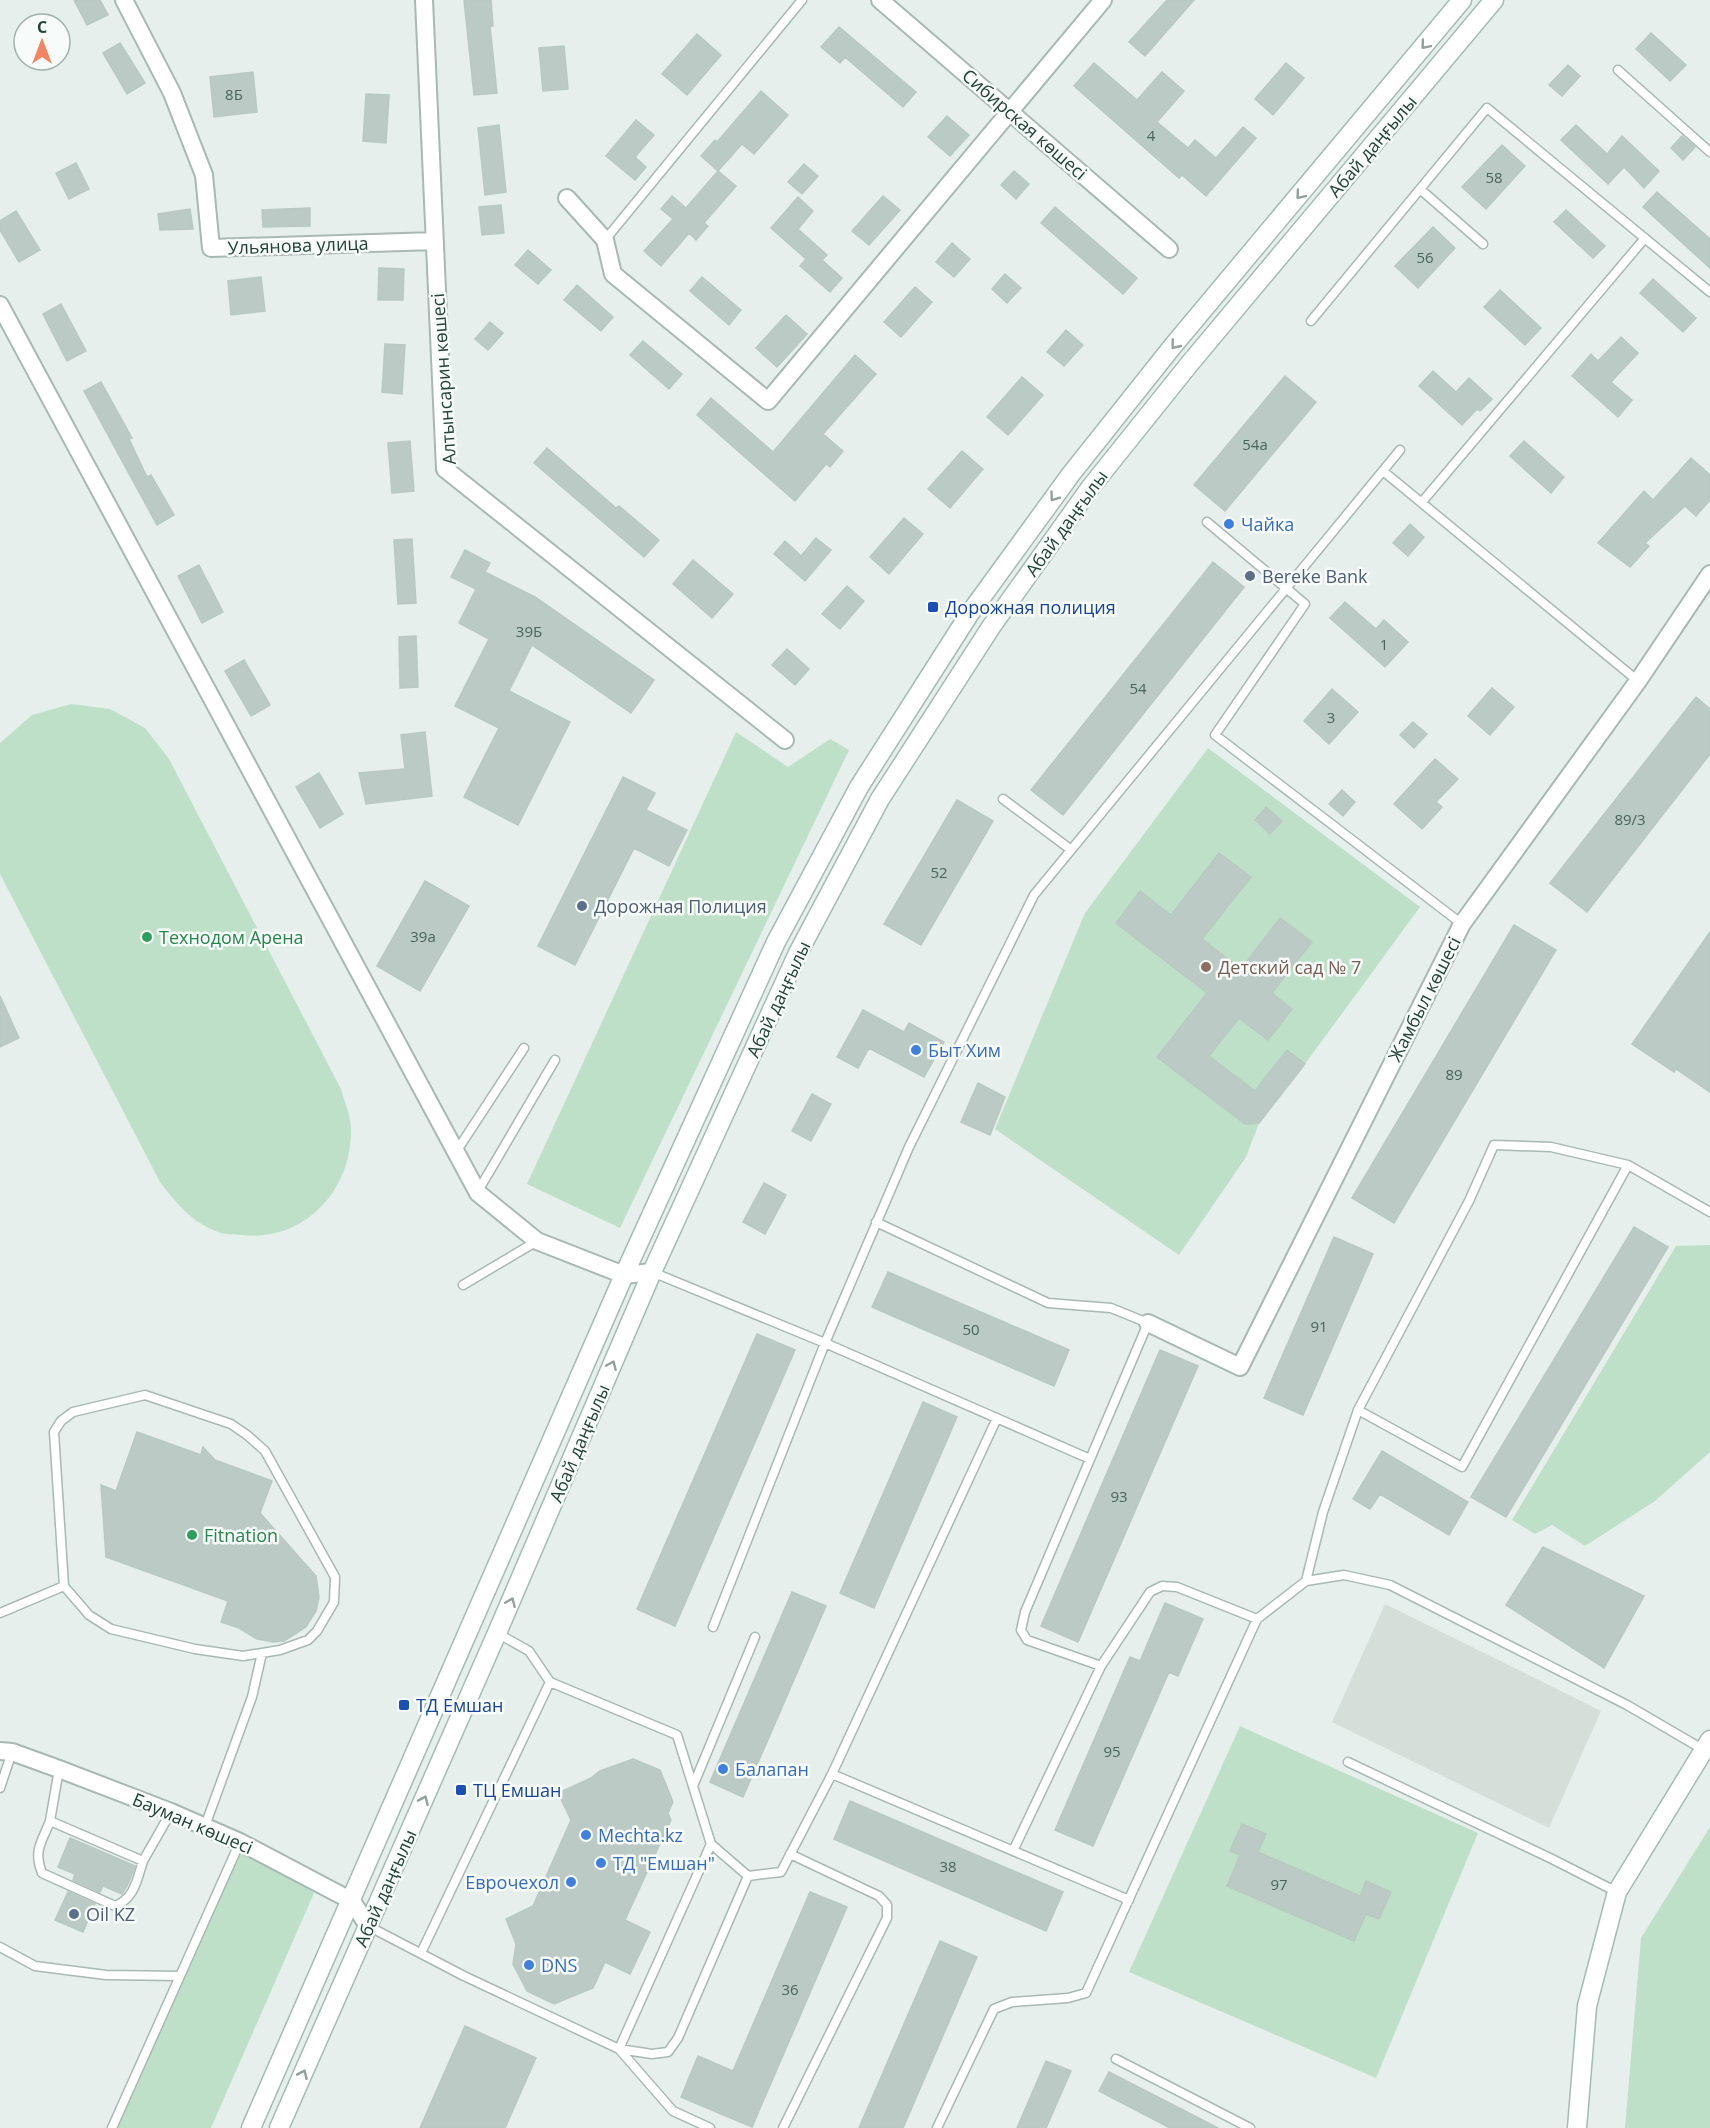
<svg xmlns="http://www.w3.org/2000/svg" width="1710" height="2128" font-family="'Open Sans',sans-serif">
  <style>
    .built { fill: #d4dfda }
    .green { fill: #bfe0c8 }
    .building { fill: #bbcac4; stroke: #b8c9c2; stroke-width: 1.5 }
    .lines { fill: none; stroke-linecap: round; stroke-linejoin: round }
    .lane-casing { stroke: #a8b8b2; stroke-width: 11 }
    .street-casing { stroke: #a8b8b2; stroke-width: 20 }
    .secondary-casing { stroke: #a4bbb3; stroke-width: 21 }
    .lane { stroke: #fff; stroke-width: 8 }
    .street { stroke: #fff; stroke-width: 16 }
    .secondary { stroke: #fff; stroke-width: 18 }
    .oneway { stroke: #92a09c }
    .shop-dot { fill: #3f7fe0; stroke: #f7fbf9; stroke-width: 2 }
    .service-dot { fill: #5c6f8a; stroke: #f7fbf9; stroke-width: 2 }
    .transit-dot { fill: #1a4fb4; stroke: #f7fbf9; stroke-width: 2 }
    .leisure-dot { fill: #2e9e5b; stroke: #f7fbf9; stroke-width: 2 }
    .education-dot { fill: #8d6e63; stroke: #f7fbf9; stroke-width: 2 }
    .labels { text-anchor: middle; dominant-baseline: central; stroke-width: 5; stroke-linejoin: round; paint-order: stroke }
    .number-label { font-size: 15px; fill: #4a645c }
    .street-label { font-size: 18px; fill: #24423a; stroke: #f7fbf9 }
    .shop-label { font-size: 18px; fill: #366cbe; stroke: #f7fbf9; text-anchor: start }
    .service-label { font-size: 18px; fill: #4e5e75; stroke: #f7fbf9; text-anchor: start }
    .transit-label { font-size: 18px; fill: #164399; stroke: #f7fbf9; text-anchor: start }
    .leisure-label { font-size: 18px; fill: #27864d; stroke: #f7fbf9; text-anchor: start }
    .education-label { font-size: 18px; fill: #785e54; stroke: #f7fbf9; text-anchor: start }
  </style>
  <rect width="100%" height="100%" fill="#e6efeb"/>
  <path class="built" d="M 1385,1604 L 1601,1711 L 1549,1828 L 1332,1722 Z"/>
  <path class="green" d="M 71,704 L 110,709 L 145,728 L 169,759 L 341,1089 C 344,1101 351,1116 351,1129 C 352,1191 304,1242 241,1235 C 234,1234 225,1235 218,1232 C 191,1222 177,1204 160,1182 L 0,874 L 0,743 L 32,715 Z
    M 736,732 L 788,767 L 830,739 L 849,750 L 620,1228 L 527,1184 Z
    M 1208,748 L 1420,907 L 1305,1064 L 1259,1123 L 1246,1157 L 1179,1255 L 995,1129 L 1085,913 Z
    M 1710,1245 L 1710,1452 L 1655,1501 L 1585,1546 L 1552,1525 L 1535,1534 L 1512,1520 L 1676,1246 Z
    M 1240,1726 L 1478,1833 L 1376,2078 L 1129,1972 Z
    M 1710,1827 L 1710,2128 L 1625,2128 L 1641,1938 Z
    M 240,1842 L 314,1893 L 211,2128 L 112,2128 Z"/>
  <path class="building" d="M 74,0 L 100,0 L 108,15 L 87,25 Z
    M 464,0 L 491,0 L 493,26 L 490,26 L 497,93 L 474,95 Z
    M 1167,0 L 1194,0 L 1145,56 L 1129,42 Z
    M 839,27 L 916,92 L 903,107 L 845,57 L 840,63 L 821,47 Z
    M 1651,33 L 1686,65 L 1670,81 L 1636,49 Z
    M 697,34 L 721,55 L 687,95 L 662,74 Z
    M 120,43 L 145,83 L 127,94 L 103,53 Z
    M 564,46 L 568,89 L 543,91 L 539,48 Z
    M 1094,63 L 1137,100 L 1162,72 L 1184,91 L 1157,122 L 1188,148 L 1195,140 L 1216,158 L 1243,127 L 1256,138 L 1206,196 L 1182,175 L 1179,178 L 1074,86 Z
    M 1286,63 L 1304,78 L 1273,115 L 1255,99 Z
    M 1568,65 L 1580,76 L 1562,96 L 1549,85 Z
    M 253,72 L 257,112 L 214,117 L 210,77 Z
    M 761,91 L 788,115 L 754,154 L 742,144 L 718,171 L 701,156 L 715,140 L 717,142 Z
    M 366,94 L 389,95 L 386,143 L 363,141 Z
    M 947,116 L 969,135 L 950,156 L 928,137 Z
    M 636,120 L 654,135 L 635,157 L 646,167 L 635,180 L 606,156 Z
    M 499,125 L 506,192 L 485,195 L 478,128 Z
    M 1576,125 L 1607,154 L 1622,136 L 1659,171 L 1644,188 L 1624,167 L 1608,184 L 1561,140 Z
    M 1682,136 L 1695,147 L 1683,160 L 1671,148 Z
    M 1502,145 L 1525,166 L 1486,209 L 1462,187 Z
    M 76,163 L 89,189 L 69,199 L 56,173 Z
    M 804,164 L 818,176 L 802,194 L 788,182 Z
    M 718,171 L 736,186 L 704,223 L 708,226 L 696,240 L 689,233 L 661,266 L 644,251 L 673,219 L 661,209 L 672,196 L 686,208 Z
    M 1014,171 L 1029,184 L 1016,199 L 1001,185 Z
    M 1657,192 L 1710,239 L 1710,268 L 1643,207 Z
    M 883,196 L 900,210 L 869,245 L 852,231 Z
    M 798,197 L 813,211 L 798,229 L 827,255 L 822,260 L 842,278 L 830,292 L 800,266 L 806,259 L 771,228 Z
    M 501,205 L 504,233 L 482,235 L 479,207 Z
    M 1055,207 L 1137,278 L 1123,294 L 1041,223 Z
    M 310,208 L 310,226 L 263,227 L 262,210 Z
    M 190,209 L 193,229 L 160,230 L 158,214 Z
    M 1566,210 L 1605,246 L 1593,258 L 1554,222 Z
    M 16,211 L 40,250 L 19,262 L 0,230 L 0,221 Z
    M 1433,227 L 1455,248 L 1418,288 L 1395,266 Z
    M 952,243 L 970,259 L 954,277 L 936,262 Z
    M 528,250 L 551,270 L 538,284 L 515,265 Z
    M 379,268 L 404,269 L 403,300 L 378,300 Z
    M 1005,274 L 1021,288 L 1007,303 L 992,289 Z
    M 261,277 L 265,311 L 231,315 L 228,281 Z
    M 702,277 L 741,310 L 729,325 L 690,291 Z
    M 1653,279 L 1696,318 L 1683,332 L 1640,293 Z
    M 577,285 L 613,317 L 601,331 L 564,300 Z
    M 915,287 L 932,302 L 901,337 L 884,322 Z
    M 1500,290 L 1541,328 L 1525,345 L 1484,307 Z
    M 61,304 L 86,351 L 67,361 L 43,314 Z
    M 786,315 L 807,334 L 777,367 L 756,348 Z
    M 490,322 L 503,333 L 488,350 L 475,339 Z
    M 1066,330 L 1083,345 L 1064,366 L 1047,352 Z
    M 1621,337 L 1638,353 L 1611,382 L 1632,400 L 1618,417 L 1572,376 L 1591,354 L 1598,361 Z
    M 643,341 L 682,374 L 669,389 L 630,355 Z
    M 385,344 L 405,345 L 402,394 L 382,392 Z
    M 855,355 L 876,374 L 823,434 L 843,451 L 830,467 L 826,464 L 795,501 L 697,415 L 711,398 L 773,452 Z
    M 1433,371 L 1456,392 L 1469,378 L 1492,399 L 1480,411 L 1477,409 L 1462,425 L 1419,386 Z
    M 1285,376 L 1316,402 L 1225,511 L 1194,485 Z
    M 1022,377 L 1043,395 L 1008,435 L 987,417 Z
    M 101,382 L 132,438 L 129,439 L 147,477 L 151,475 L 174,515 L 157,525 L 84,391 Z
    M 410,441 L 414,491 L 392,493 L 388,443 Z
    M 1524,441 L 1564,477 L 1551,493 L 1510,456 Z
    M 547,448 L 616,508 L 619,506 L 659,540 L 644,557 L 534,463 Z
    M 962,451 L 983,469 L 950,508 L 928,489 Z
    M 1691,458 L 1710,475 L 1710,500 L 1696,516 L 1685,506 L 1645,543 L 1649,546 L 1630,567 L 1598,543 L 1644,491 L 1653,500 Z
    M 904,518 L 923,534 L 889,574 L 870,557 Z
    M 1410,524 L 1424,537 L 1408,556 L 1393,543 Z
    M 816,538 L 831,550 L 805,581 L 774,554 L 785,541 L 801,556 Z
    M 412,539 L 416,603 L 398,604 L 394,540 Z
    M 465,550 L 490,563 L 485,572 L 535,597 L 654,680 L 631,713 L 532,645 L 509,691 L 570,722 L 518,825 L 464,797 L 499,728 L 455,706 L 489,639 L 459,623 L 476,589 L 451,577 Z
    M 693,560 L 733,594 L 712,618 L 673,584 Z
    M 1213,562 L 1244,587 L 1063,815 L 1031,790 Z
    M 199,565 L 223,612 L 202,623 L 178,576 Z
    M 847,586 L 864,601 L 840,629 L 822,614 Z
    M 1345,602 L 1376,629 L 1384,620 L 1408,642 L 1385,667 L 1330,618 Z
    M 416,636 L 418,687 L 400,688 L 399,637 Z
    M 787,649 L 809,669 L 795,685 L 772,665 Z
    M 244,660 L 270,705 L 251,716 L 225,671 Z
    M 1492,688 L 1514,707 L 1490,735 L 1468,716 Z
    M 1332,689 L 1358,712 L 1329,744 L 1304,721 Z
    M 1696,697 L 1710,709 L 1710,754 L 1587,912 L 1550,883 Z
    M 1413,722 L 1427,734 L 1414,748 L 1400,735 Z
    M 425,732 L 432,796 L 366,804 L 359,773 L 405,769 L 401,735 Z
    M 1435,759 L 1458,779 L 1436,802 L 1442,807 L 1422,829 L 1394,804 Z
    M 319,773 L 343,814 L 320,828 L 296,787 Z
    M 623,777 L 655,793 L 646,810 L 687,830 L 669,866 L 634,848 L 575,965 L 538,946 Z
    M 1342,790 L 1355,802 L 1343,816 L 1329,804 Z
    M 957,800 L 993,821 L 921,945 L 884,924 Z
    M 1266,807 L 1282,821 L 1270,834 L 1255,820 Z
    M 1219,853 L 1251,877 L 1202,939 L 1241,969 L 1280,918 L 1312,942 L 1272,993 L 1292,1009 L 1268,1040 L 1239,1018 L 1209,1056 L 1255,1091 L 1287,1050 L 1305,1064 L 1259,1123 L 1245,1124 L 1157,1057 L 1207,993 L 1116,923 L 1140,891 L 1171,915 Z
    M 425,881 L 469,906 L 420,991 L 377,966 Z
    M 1514,925 L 1556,950 L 1394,1223 L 1352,1198 Z
    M 1710,932 L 1710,1092 L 1676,1069 L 1674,1072 L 1632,1044 Z
    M 0,996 L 19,1038 L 0,1047 Z
    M 863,1010 L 904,1032 L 909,1023 L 944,1042 L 924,1077 L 869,1048 L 858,1068 L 837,1057 Z
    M 978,1083 L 1005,1097 L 990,1135 L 961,1122 Z
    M 812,1094 L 831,1104 L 811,1141 L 792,1131 Z
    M 764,1183 L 786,1195 L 765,1234 L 743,1222 Z
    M 1634,1227 L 1668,1247 L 1506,1517 L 1471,1497 Z
    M 1334,1237 L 1373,1254 L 1303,1415 L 1264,1398 Z
    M 888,1272 L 1069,1350 L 1054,1386 L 872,1307 Z
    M 757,1334 L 795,1350 L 675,1626 L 637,1609 Z
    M 1160,1350 L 1198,1366 L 1078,1642 L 1041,1626 Z
    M 923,1402 L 957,1417 L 874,1608 L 840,1593 Z
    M 137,1432 L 201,1455 L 203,1447 L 215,1460 L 272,1481 L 260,1513 L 316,1576 L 319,1597 L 316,1611 L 306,1627 L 284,1641 L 273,1642 L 257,1639 L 239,1628 L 221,1622 L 228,1601 L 106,1557 L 101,1485 L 116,1491 Z
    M 1382,1451 L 1468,1502 L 1449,1535 L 1380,1494 L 1370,1509 L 1353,1499 Z
    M 1543,1547 L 1644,1596 L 1604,1668 L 1506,1605 Z
    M 792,1592 L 826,1606 L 743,1797 L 710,1782 Z
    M 1165,1603 L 1203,1619 L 1178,1676 L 1169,1672 L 1093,1846 L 1055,1830 L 1130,1657 L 1140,1661 Z
    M 633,1759 L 660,1770 L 673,1802 L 668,1813 L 671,1820 L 625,1920 L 650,1932 L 630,1974 L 605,1962 L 593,1988 L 554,2004 L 527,1991 L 513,1964 L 516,1944 L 506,1919 L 533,1906 L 571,1820 L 558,1793 L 591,1778 L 600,1771 Z
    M 850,1801 L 1063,1892 L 1046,1931 L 834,1839 Z
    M 1242,1824 L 1266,1834 L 1258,1852 L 1360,1896 L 1366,1881 L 1391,1892 L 1379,1919 L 1366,1914 L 1354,1941 L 1227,1886 L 1240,1855 L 1230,1851 Z
    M 70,1838 L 135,1866 L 128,1884 L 122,1894 L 103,1886 L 100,1892 L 73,1880 L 75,1874 L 58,1867 Z
    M 68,1892 L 95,1904 L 83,1932 L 55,1920 Z
    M 810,1892 L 847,1907 L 752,2127 L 681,2097 L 698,2056 L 733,2071 Z
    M 940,1941 L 977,1957 L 903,2128 L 859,2128 Z
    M 465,2026 L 536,2058 L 505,2128 L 420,2128 Z
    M 1046,2061 L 1071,2071 L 1046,2128 L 1017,2128 Z
    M 1109,2072 L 1218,2128 L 1170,2128 L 1099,2091 Z"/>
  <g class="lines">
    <defs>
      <path id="lane" d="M 1618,70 L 1710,152
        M 1420,189 L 1483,244
        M 605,240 L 802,0
        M 1311,321 L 1487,108 L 1710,292
        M 1383,471 L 1638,681
        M 1422,502 L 1645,238
        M 1207,522 L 1305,604 L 1215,735 L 1462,924
        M 1003,799 L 1070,849
        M 456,1152 L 524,1048
        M 478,1191 L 555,1060
        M 876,1222 L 1048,1303 L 1111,1308 L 1148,1323 L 1025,1612 L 1021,1630 L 1027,1640 L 1101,1666 L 1150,1592 L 1162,1586 L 1177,1587 L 1257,1619
        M 652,1272 L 825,1343 L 1090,1459
        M 463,1285 L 537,1241
        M 145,1395 L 231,1424 L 247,1435 L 265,1451 L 335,1577 L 334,1602 L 317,1631 L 308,1640 L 280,1650 L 243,1656 L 195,1649 L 111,1629 L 89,1615 L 64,1586 L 54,1432 L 61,1421 L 73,1412 Z
        M 1358,1410 L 1462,1467 L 1628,1165
        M 1306,1581 L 1323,1512 L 1358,1410 L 1469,1201 L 1494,1145 L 1551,1147 L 1628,1165 L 1710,1212
        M 0,1613 L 64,1586
        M 713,1627 L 825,1343 L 909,1147 L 1034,895 L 1400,450
        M 497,1633 L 529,1651 L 550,1682
        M 1348,1762 L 1552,1859 L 1617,1892
        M 59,1769 L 50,1821 L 143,1861 L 171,1812
        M 832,1774 L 997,1418
        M 693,1786 L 755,1637
        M 0,1788 L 12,1752
        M 50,1821 C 42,1842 33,1850 42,1873 L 115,1906 C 135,1898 137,1879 143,1861
        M 205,1826 L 252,1697 L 262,1653
        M 1013,1851 L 1101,1666
        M 748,1876 L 781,1872 L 832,1774 L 1129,1900
        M 368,1926 L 464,1976 L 619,2049 L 652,2054 L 668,2052 L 678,2038 L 748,1876 L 711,1844
        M 0,1947 L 35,1966 L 106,1975 L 180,1976
        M 421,1953 L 550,1682 L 677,1735 L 711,1844 L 619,2049 L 673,2111 L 710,2128
        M 1116,2059 L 1250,2128
        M 112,2128 L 240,1842
        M 783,2128 L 887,1918 L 887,1905 L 879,1896 L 790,1854
        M 937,2128 L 994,2009 L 1012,2002 L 1068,1998 L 1086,1993 L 1257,1619 L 1306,1581 L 1344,1575 L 1390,1585 L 1627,1705 L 1704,1750"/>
      <path id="street" d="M 124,0 L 172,93 L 204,175 L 211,248 L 435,241
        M 424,0 L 445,469 L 785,740
        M 880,0 L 1169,249
        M 567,198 L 605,240 L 613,274 L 768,401 L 1103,0
        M 0,305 L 478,1193 L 537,1241 L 624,1275 L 652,1272
        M 1148,1323 L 1240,1367 L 1462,924 L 1638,681 L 1710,574
        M 0,1751 L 12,1752 L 59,1769 L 171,1812 L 240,1842 L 352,1901 L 368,1926"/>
      <path id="secondary" d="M 251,2128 L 624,1275 L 776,942 L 859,787 L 970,613 L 1071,474 L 1172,347 L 1462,0
        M 279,2128 L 497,1633 L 652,1272 L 798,953 L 880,799 L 991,627 L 1090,488 L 1191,362 L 1494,0
        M 1577,2128 L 1587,2006 L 1617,1892 L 1710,1740"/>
    </defs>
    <use href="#lane" class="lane-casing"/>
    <use href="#street" class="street-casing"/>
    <use href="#secondary" class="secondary-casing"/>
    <use href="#lane" class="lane"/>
    <use href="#street" class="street"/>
    <use href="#secondary" class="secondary"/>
  </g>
  <defs><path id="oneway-chevron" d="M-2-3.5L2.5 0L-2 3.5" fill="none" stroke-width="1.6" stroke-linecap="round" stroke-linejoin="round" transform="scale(1.5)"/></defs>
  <g class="oneway">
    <use href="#oneway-chevron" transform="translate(1425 45) rotate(130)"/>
    <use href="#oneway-chevron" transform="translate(1300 195) rotate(130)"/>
    <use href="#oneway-chevron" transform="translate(1175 345) rotate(129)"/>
    <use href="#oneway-chevron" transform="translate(1054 497) rotate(126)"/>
    <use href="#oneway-chevron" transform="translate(612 1365) rotate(-67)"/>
    <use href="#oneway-chevron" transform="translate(511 1602) rotate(-67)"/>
    <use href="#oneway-chevron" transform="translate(424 1800) rotate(-66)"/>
    <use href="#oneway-chevron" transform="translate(303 2074) rotate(-66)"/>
  </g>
  <g class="shop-dot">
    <circle cx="1229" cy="524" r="6"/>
    <circle cx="916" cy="1050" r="6"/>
    <circle cx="723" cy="1769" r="6"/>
    <circle cx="586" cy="1835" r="6"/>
    <circle cx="601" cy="1863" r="6"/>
    <circle cx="571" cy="1882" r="6"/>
    <circle cx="529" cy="1965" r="6"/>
  </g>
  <g class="service-dot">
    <circle cx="1250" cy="576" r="6"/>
    <circle cx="582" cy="906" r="6"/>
    <circle cx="74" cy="1914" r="6"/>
  </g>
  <g class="transit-dot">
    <rect x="927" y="601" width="12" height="12" rx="3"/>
    <rect x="398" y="1699" width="12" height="12" rx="3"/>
    <rect x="455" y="1784" width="12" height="12" rx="3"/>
  </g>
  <g class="leisure-dot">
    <circle cx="147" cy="937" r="6"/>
    <circle cx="192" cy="1535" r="6"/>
  </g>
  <circle class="education-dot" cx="1206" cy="967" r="6"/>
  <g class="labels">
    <g class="number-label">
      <text x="234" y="94">8Б</text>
      <text x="1151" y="135">4</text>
      <text x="1494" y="177">58</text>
      <text x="1425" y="257">56</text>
      <text x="1255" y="444">54а</text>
      <text x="529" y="631">39Б</text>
      <text x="1384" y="644">1</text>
      <text x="1138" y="688">54</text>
      <text x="1331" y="717">3</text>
      <text x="1630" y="819">89/3</text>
      <text x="939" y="872">52</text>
      <text x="423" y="936">39а</text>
      <text x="1454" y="1074">89</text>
      <text x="1319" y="1326">91</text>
      <text x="971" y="1329">50</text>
      <text x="1119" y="1496">93</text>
      <text x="1112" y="1751">95</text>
      <text x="948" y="1866">38</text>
      <text x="1279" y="1884">97</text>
      <text x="790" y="1989">36</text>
    </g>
    <g class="street-label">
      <text transform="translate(1025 124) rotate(41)">Сибирская көшесі</text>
      <text transform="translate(1372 146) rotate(-50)">Абай даңғылы</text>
      <text transform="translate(298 245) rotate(-2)">Ульянова улица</text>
      <text transform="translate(443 379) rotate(-94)">Алтынсарин көшесі</text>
      <text transform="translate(1066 523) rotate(-54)">Абай даңғылы</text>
      <text transform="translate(778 999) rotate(-65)">Абай даңғылы</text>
      <text transform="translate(1424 999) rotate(-63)">Жамбыл көшесі</text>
      <text transform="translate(579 1443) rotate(-67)">Абай даңғылы</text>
      <text transform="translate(193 1823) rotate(23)">Бауман көшесі</text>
      <text transform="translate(385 1888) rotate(-66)">Абай даңғылы</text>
    </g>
    <g class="shop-label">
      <text x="1241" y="524">Чайка</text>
      <text x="928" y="1050">Быт Хим</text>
      <text x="735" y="1769">Балапан</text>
      <text x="598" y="1835">Mechta.kz</text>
      <text x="613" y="1863">ТД "Емшан"</text>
      <text x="559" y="1882" text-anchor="end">Еврочехол</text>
      <text x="541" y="1965">DNS</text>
    </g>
    <g class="service-label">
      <text x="1262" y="576">Bereke Bank</text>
      <text x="594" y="906">Дорожная Полиция</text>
      <text x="86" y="1914">Oil KZ</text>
    </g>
    <g class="transit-label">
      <text x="945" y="607">Дорожная полиция</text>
      <text x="416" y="1705">ТД Емшан</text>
      <text x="473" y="1790">ТЦ Емшан</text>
    </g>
    <g class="leisure-label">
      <text x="159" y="937">Технодом Арена</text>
      <text x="204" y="1535">Fitnation</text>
    </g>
    <g class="education-label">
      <text x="1218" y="967">Детский сад № 7</text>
    </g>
  </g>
  <g transform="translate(42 42)"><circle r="28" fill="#f7fbf9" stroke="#a3b1ad" stroke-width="1.5"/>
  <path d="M0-4.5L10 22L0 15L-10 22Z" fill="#f4845f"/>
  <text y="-9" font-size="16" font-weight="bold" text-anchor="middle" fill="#24423a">С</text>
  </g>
</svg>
